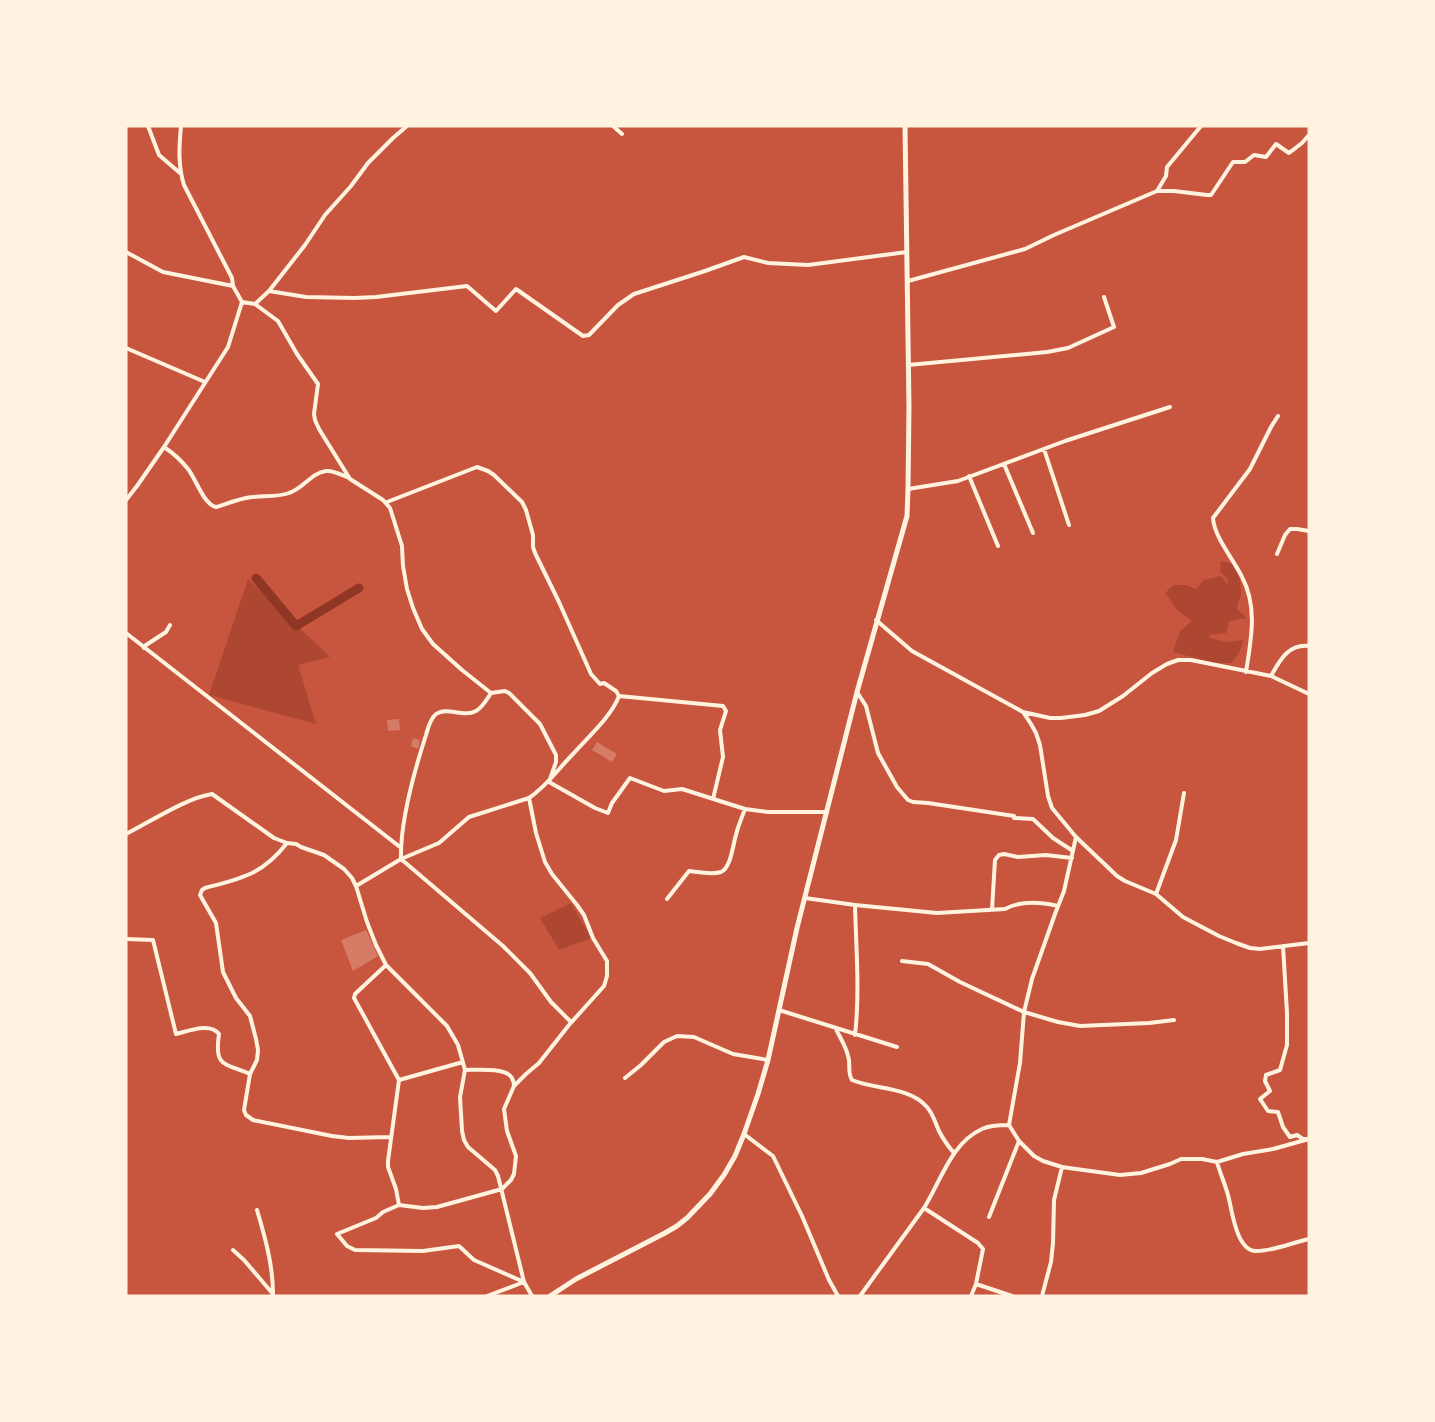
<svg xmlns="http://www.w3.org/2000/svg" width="1435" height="1422" font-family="'Source Serif 4',serif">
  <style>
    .green { fill: #ae4732 }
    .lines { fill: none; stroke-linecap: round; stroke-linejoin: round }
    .canal { stroke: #8f3625; stroke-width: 9 }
    .building { fill: #d67c66 }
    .minor { stroke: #fff3e0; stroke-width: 4 }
    .tertiary { stroke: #fff3e0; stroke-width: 5 }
  </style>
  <rect width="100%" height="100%" fill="#c8553d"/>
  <path class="green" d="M 1221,561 L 1231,563 L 1240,579 L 1241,596 L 1238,602 L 1237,609 L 1247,618 L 1229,621 L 1226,633 L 1209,635 L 1210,638 L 1227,642 L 1243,640 L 1240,651 L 1232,663 L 1214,663 L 1173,652 L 1180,631 L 1192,621 L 1177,610 L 1165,593 L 1174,585 L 1186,585 L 1196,589 L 1204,580 L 1221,576 L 1228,585 L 1228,579 L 1220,572 Z
    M 248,579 L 330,657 L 298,665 L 316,724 L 209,695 Z
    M 571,903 L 591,938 L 559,950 L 540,918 Z"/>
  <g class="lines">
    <path class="canal" d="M 256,578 L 296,626 L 359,588"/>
  </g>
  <path class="building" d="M 399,719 L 400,730 L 388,731 L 387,720 Z
    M 413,738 L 420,740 L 418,749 L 411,746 Z
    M 597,742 L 617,754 L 612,762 L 592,750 Z
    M 366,930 L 378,956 L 353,971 L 341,940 Z"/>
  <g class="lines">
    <path class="minor" d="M 148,126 L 159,155 L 180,173
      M 613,126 L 622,134
      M 1157,191 L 1166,176 L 1167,167 L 1201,126
      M 126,252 L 163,272 L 233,286
      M 908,281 L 1025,249 L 1054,235 L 1157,191 L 1174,191 L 1207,195 L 1211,195 L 1233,162 L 1245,162 L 1254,155 L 1266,157 L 1276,144 L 1289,153 L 1302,143 L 1309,135
      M 269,291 L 306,297 L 355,298 L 376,297 L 467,286 L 496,311 L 516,289 L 583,336 L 589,335 L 618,305 L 634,294 L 705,271 L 744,257 L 768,263 L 808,265 L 907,252
      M 242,302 L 255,304 L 278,321 L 297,354 L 318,384 L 314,414 L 315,420 L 319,429 L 350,479 L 383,500 L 390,508 L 402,546 L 403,566 L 407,589 L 413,608 L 422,629 L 433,644 L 462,670 L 491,693 L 505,691 L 509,693 L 540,724 L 556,755 L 556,762 L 549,782 L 595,808 L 608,813 L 612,803 L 630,778 L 664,791 L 682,789 L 745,809 L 768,812 L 827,812
      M 255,304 L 269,291 L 305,245 L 325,215 L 351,186 L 368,163 L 393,138 L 407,126
      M 126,348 L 205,382
      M 908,365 L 1047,352 L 1068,348 L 1114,327 L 1104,297
      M 164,447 C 173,453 181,460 188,469 C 196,479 204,505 216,507 C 226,504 236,500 246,498 C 260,495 276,498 289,493 C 303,489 311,473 326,471 C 333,470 342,475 349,478
      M 1044,449 L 1069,525
      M 1004,464 L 1033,533
      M 969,476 L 998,546
      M 908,489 L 958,481 L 1065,441 L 1170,407
      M 126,500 L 137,486 L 164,447 L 228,347 L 242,302 L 233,286 L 232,278 L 184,185 C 178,166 179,147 181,126
      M 1277,554 L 1285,535 L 1290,529 L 1297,529 L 1309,531
      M 876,620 L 912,651 L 1023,712 L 1050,718 L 1061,718 L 1085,715 L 1099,711 L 1123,696 L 1152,673 L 1167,664 L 1178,660 L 1191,660 L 1271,676 C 1280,660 1288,644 1309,646
      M 126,633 L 400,847
      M 144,648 L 146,645 L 166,632 L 170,625
      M 1246,672 C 1251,640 1258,607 1242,577 C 1234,560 1214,537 1213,518 L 1250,469 L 1271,427 L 1278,416
      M 1271,676 L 1309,694
      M 857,692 L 866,706 L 878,753 L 897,787 L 908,800 L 913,802 L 928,803 L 1014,816 L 1014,818 L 1033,819 L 1053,838 L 1073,851
      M 491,693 C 487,699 483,707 476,711 C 463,718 447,706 436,714 C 430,719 428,728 426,735 C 414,772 400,820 401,859 L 503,946 L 530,973 L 551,1002 L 571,1022
      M 619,696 L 723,706 L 726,711 L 720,730 L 723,757 L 713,799
      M 1023,712 L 1031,724 L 1036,733 L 1040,745 L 1048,796 L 1052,808 L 1076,837 L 1117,876 L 1125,881 L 1156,894 L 1183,917 L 1219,936 L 1236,943 L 1250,948 L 1260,949 L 1309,943
      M 126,834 C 150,822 186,798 212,794 L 274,838 L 287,843 L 296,844 L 301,847 L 324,855 L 344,869 L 352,878 L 356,886 L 367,922 L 376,945 L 386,965 L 447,1026 L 458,1045 L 465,1070 L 460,1097 L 462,1131 L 464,1140 L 468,1147 L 495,1170 L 498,1176 L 524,1282
      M 1076,837 L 1064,891 L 1055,914 L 1032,979 L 1024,1012 L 1020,1063 L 1009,1125 L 1019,1141 L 1034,1156 L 1043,1161 L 1062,1167 L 1076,1169 L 1120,1175 L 1141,1173 L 1170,1164 L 1181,1159 L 1202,1159 L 1217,1162 L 1243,1154 L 1273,1149 L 1309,1139
      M 287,843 C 262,875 242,878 205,888 L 202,890 L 200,895 L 216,923 L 223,972 L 236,998 L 250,1016 L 256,1039 L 258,1050 L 257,1060 L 250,1074 L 244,1110 L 246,1115 L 253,1120 L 332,1136 L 349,1138 L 391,1137
      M 356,886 L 401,859 L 439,843 L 469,817 L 529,798 C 547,786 558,769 573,754 C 588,737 611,717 619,696 L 616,691 L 604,683 L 600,684 L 591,674 L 559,602 L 535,553 L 533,547 L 533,535 L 526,510 L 522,502 L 494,475 L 488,471 L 477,467 L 387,502
      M 1156,894 L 1176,840 L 1184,793
      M 805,898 L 855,905 C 856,948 860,992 855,1035
      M 667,899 L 689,871 C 698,872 712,875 721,872 C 731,868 733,844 736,835 C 738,826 742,817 745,809
      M 855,905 L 937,913 L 1005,909 C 1021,900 1040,902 1058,906
      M 992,910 L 995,860 L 999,855 L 1004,854 L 1018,857 L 1046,855 L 1072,858
      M 126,939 L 153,940 L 176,1034 C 189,1031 210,1022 219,1034 C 214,1067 224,1063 250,1074
      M 1283,946 L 1287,1013 L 1287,1045 L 1280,1070 L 1266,1075 L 1265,1081 L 1270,1091 L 1260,1099 L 1268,1111 L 1278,1112 L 1283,1127 L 1290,1137 L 1297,1135 L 1303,1139 L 1307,1139
      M 902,961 L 928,964 L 960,982 L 1024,1012 L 1058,1022 L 1080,1026 L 1149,1023 L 1174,1020
      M 386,965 L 355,994 L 354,998 L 399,1080
      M 779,1010 L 897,1047
      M 836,1029 C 840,1038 846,1046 848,1056 C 851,1064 847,1072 852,1080 C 875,1090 909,1086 927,1107 C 933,1114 935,1122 939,1131 C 943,1139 948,1146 954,1153
      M 465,1070 C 476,1070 506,1067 512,1078 C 513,1080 514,1083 514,1086
      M 625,1078 L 641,1065 L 664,1042 L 677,1036 L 694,1037 L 733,1054 L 768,1060
      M 744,1134 L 773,1156 L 802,1216 L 829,1280 L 838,1296
      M 1217,1162 C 1220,1173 1225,1184 1228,1195 C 1232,1209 1236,1251 1256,1251 C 1274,1251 1291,1243 1309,1239
      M 399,1205 L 396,1189 L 388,1167 L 388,1161 L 399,1080 L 463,1062
      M 924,1208 L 978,1243 L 983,1249 L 976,1284 L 971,1296
      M 257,1210 C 265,1237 273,1265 273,1294
      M 989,1217 L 1019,1141
      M 233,1250 L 244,1260 L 273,1294
      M 524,1282 L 474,1260 L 459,1246 L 423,1251 L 355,1250 L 347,1246 L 337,1234 L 376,1218 L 383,1212 L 399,1205 L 423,1208 L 437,1207 L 502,1189 L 511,1180 L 514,1174 L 516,1156 L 507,1131 L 504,1109 L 514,1086 L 526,1074 L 539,1063 L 569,1025 L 604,986 L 607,976 L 607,961 L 593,938 L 584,915 L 577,905 L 552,874 L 545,862 L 536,833 L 529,798
      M 976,1284 L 1012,1296
      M 487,1296 L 524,1282 L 532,1296
      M 860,1296 L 924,1208 C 941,1181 951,1143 982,1129 C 990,1125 1000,1125 1009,1125
      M 1042,1296 L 1051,1262 L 1053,1243 L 1054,1200 L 1062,1167"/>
    <path class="tertiary" d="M 550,1296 L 576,1279 L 665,1233 L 677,1226 L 687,1218 L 710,1194 L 724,1175 L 735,1156 L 744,1134 L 758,1094 L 768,1060 L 797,928 L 857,692 L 907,516 L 908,489 L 909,407 L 905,126"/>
  </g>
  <rect width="1435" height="1422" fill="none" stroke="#fff3e0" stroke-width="255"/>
</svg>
